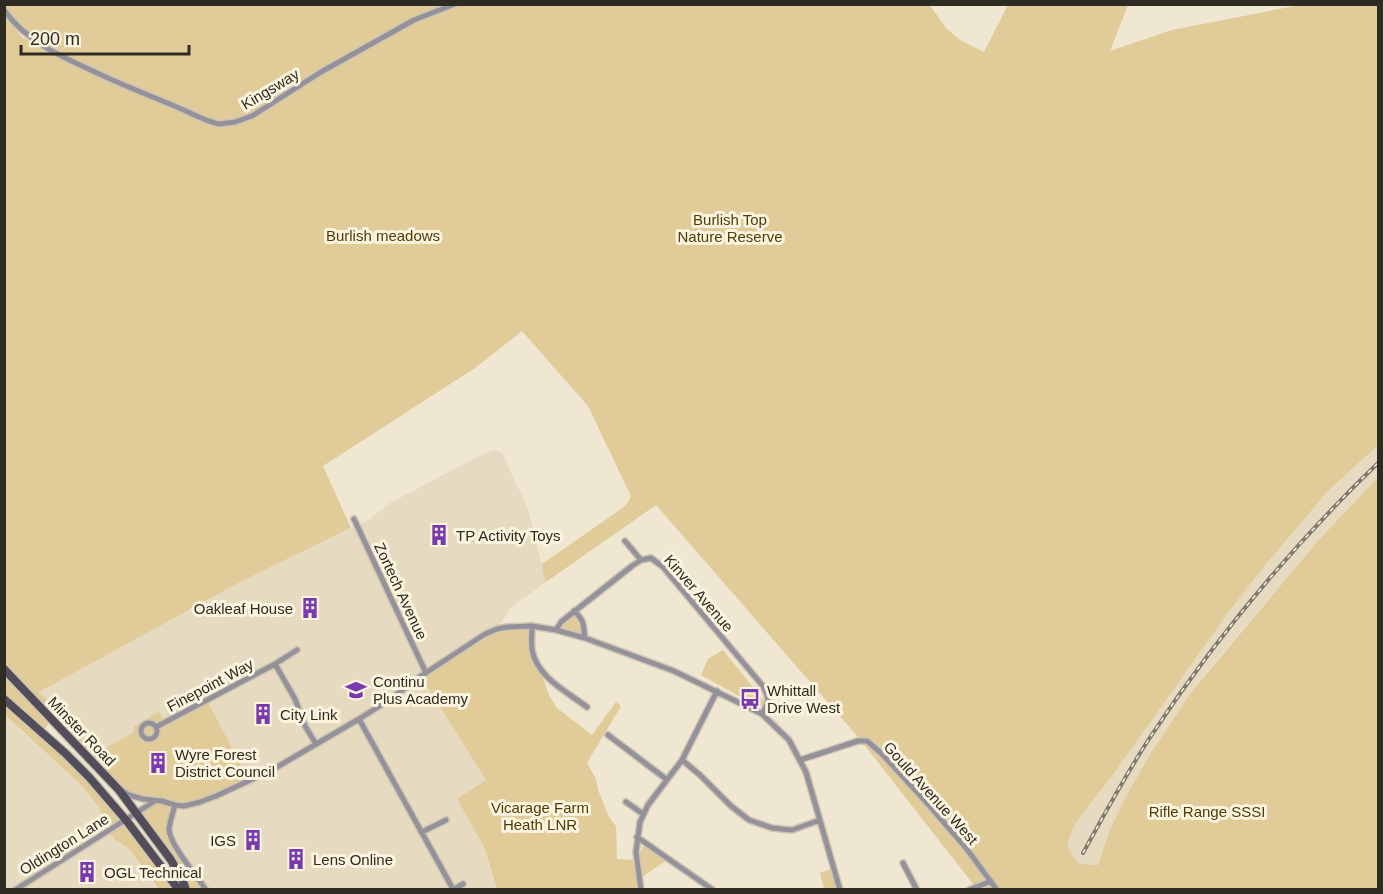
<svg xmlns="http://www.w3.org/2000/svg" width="1383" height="894" font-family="Helvetica,sans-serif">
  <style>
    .built { fill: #e6dbc0 }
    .green { fill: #e0cb99 }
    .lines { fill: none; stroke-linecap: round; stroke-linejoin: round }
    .street-casing { stroke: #ccc5b2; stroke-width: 8 }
    .primary-casing { stroke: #ccc5b2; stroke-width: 11 }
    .street { stroke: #95919a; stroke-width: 5 }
    .primary { stroke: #534c5b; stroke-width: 8 }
    .rail-casing { stroke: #7f7a6c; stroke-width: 4 }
    .rail { stroke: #fcf4df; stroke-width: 1.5; stroke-dasharray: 4.5; stroke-linecap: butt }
    .labels { text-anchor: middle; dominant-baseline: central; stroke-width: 6; stroke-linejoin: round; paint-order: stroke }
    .street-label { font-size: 15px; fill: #2e2b23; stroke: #fcf4df }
    .park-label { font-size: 15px; fill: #503d06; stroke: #fcf4df }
    .poi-label { font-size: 15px; fill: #2e2b23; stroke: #fcf4df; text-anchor: start }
  </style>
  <rect width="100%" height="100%" fill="#efe7d2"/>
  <path class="built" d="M 1378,445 L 1378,477 L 1317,542 L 1204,675 L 1140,771 L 1109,832 L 1098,865 L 1083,865 L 1074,860 L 1067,845 L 1074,826 L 1143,732 L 1218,625 L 1267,563 L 1327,492 Z
    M 494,450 L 502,453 L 528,509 L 546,582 L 509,609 L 497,629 L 422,676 L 487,780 L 457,799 L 485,849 L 497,889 L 206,889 L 170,837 L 175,805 L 248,781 L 241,765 L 207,700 L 165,722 L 159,712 L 133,733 L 97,752 L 39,692 L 244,580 L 367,521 L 390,503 L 483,454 Z
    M 4,715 L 79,783 L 100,808 L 104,827 L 115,839 L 130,850 L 159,889 L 5,889 Z"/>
  <path class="green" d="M 929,4 L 946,28 L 960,40 L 984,52 L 1008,5 L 1128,5 L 1110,51 L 1172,30 L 1300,5 L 1378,5 L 1378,445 L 1327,492 L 1267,563 L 1230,610 L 1117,769 L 1084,812 L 1074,826 L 1067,845 C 1076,864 1077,865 1098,865 L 1109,832 L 1124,800 L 1149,756 L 1192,691 L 1317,542 L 1378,477 L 1378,889 L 977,889 L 859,738 L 656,505 L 546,582 L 543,573 L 542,564 L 624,507 L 628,502 L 631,496 L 588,406 L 522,331 L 475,368 L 323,466 L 351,528 L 244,580 L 39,692 L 97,752 L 133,733 L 134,726 L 159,712 L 165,722 L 207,700 L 241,765 L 248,781 L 216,796 L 175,806 L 170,837 L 206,889 L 186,889 L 137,813 L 155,801 L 129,795 L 51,719 L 43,733 L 65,753 L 179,889 L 159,889 L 130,850 L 115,839 L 104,827 L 100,808 L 79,783 L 5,715 L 4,15 L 22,37 L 48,52 C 31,41 5,27 5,5 Z
    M 574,611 L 582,618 L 585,638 L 557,630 Z
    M 532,626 L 532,649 L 550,697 L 557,708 L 592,735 L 616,702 L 621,706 L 587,763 L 596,779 L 598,790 L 609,817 L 616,826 L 617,859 L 633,860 L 641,889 L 497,889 L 485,849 L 457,799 L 486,780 L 421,676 L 497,629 Z
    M 723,650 L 765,702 L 759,707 L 701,675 L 708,659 Z
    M 643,847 L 646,847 L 667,860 L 642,877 L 638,856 Z
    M 831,869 L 837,889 L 824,889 L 820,873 Z"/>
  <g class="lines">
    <defs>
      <path id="street" d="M 4,10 C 27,42 60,56 95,72 C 120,84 146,94 172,105 C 188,111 203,121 219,124 L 235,122 L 252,116 L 321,72 L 414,20 L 455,4
        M 354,519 L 426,673
        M 625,541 L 641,560
        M 574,611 C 585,621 583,625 585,638
        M 532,626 C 532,634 531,643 532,650 C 537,677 567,692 587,707
        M 556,630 L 561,622 L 632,566 L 641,560 L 651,558 L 663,567 L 762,685 C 770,698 769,702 762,714
        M 275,664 L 295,699 L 305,726 L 316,744
        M 359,719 L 453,889
        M141 731a8 8 0 1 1 16 0a8 8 0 1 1-16 0Z
        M 156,727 L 275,664 L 297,650
        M 608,735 L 666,779
        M 682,760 L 700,775 L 731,806 L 749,820 L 772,828 L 792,830 L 820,820
        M 800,760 L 858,741 L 867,741 L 881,753 L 927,803 L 966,848 L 997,890
        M 122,791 L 129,795 L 143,799 L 162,801 L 175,805 L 184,806 L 200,802 L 216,796 L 272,770 L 359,719 L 389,700 L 421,676 L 485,634 L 497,629 L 507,627 L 532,626 L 556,630 L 585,638 L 674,671 L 762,714 L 789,740 L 806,772 L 840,890
        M 626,802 L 643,814
        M 175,805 C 173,812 170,821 169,829 C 169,844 197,876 206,890
        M 422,832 L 446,820
        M 637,837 L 713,890
        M 903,863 L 917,890
        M 15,890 L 155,801
        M 453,890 L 463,884
        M 641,890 L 636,852 L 640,822 L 648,805 L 682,760 L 717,691
        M 969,890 L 991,881"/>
      <path id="primary" d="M 4,669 L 119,790 L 171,860 L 183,881 L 186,890
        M 4,699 L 65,753 L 89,777 L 126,820 L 179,890"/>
    </defs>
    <use href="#street" class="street-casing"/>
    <use href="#primary" class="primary-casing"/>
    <use href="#street" class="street"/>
    <use href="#primary" class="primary"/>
    <defs>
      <path id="rail" d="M 1083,853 C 1104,815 1125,776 1149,739 C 1214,640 1293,545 1378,463"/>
    </defs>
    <use href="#rail" class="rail-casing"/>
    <use href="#rail" class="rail"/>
  </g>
  <defs>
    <symbol id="building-bare" viewBox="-9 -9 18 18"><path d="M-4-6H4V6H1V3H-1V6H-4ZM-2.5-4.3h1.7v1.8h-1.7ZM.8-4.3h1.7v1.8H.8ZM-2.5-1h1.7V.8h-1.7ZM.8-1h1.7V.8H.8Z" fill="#7a3aaf" stroke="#fcf4df" stroke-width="2.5" paint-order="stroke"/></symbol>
    <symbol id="school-bare" viewBox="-9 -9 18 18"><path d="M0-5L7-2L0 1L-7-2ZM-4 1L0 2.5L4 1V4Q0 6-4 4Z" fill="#7a3aaf" stroke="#fcf4df" stroke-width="2.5" paint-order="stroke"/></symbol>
    <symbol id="bus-bare" viewBox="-9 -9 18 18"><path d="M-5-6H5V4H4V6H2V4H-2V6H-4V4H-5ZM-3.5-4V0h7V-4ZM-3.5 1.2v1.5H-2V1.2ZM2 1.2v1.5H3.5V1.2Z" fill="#7a3aaf" stroke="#fcf4df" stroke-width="2.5" paint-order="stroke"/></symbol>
  </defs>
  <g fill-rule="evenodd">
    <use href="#building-bare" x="424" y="520" width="30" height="30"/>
    <use href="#building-bare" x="295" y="593" width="30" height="30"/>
    <use href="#school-bare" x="341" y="675" width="30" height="30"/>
    <use href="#bus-bare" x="735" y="684" width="30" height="30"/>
    <use href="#building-bare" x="248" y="699" width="30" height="30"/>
    <use href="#building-bare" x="143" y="748" width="30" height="30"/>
    <use href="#building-bare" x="238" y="825" width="30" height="30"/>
    <use href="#building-bare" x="281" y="844" width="30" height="30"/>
    <use href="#building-bare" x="72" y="857" width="30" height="30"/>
  </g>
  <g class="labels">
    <g class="street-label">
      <text transform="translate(270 89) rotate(-31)">Kingsway</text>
      <text transform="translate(401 591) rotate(65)">Zortech Avenue</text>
      <text transform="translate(699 593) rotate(49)">Kinver Avenue</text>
      <text transform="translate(210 685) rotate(-28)">Finepoint Way</text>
      <text transform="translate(82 731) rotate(46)">Minster Road</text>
      <text transform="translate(931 793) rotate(48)">Gould Avenue West</text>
      <text transform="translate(64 844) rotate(-32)">Oldington Lane</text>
    </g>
    <g class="park-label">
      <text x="730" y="219">Burlish Top<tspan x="730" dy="17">Nature Reserve</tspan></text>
      <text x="383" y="235">Burlish meadows</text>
      <text x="540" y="807">Vicarage Farm<tspan x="540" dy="17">Heath LNR</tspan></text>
      <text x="1207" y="811">Rifle Range SSSI</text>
    </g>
    <g class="poi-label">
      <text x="456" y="535">TP Activity Toys</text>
      <text x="293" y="608" text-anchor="end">Oakleaf House</text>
      <text x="373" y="681">Continu<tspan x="373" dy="17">Plus Academy</tspan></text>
      <text x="767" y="690">Whittall<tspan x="767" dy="17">Drive West</tspan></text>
      <text x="280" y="714">City Link</text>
      <text x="175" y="754">Wyre Forest<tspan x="175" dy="17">District Council</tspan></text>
      <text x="236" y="840" text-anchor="end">IGS</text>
      <text x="313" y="859">Lens Online</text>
      <text x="104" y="872">OGL Technical</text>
    </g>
  </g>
  <rect width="1383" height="894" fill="none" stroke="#2e2b23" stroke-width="12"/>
  <path d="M21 45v9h168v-9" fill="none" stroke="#2e2b23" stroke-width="3"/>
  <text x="30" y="45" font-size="18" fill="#2e2b23" stroke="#fcf4df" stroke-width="4.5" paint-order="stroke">200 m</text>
</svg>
